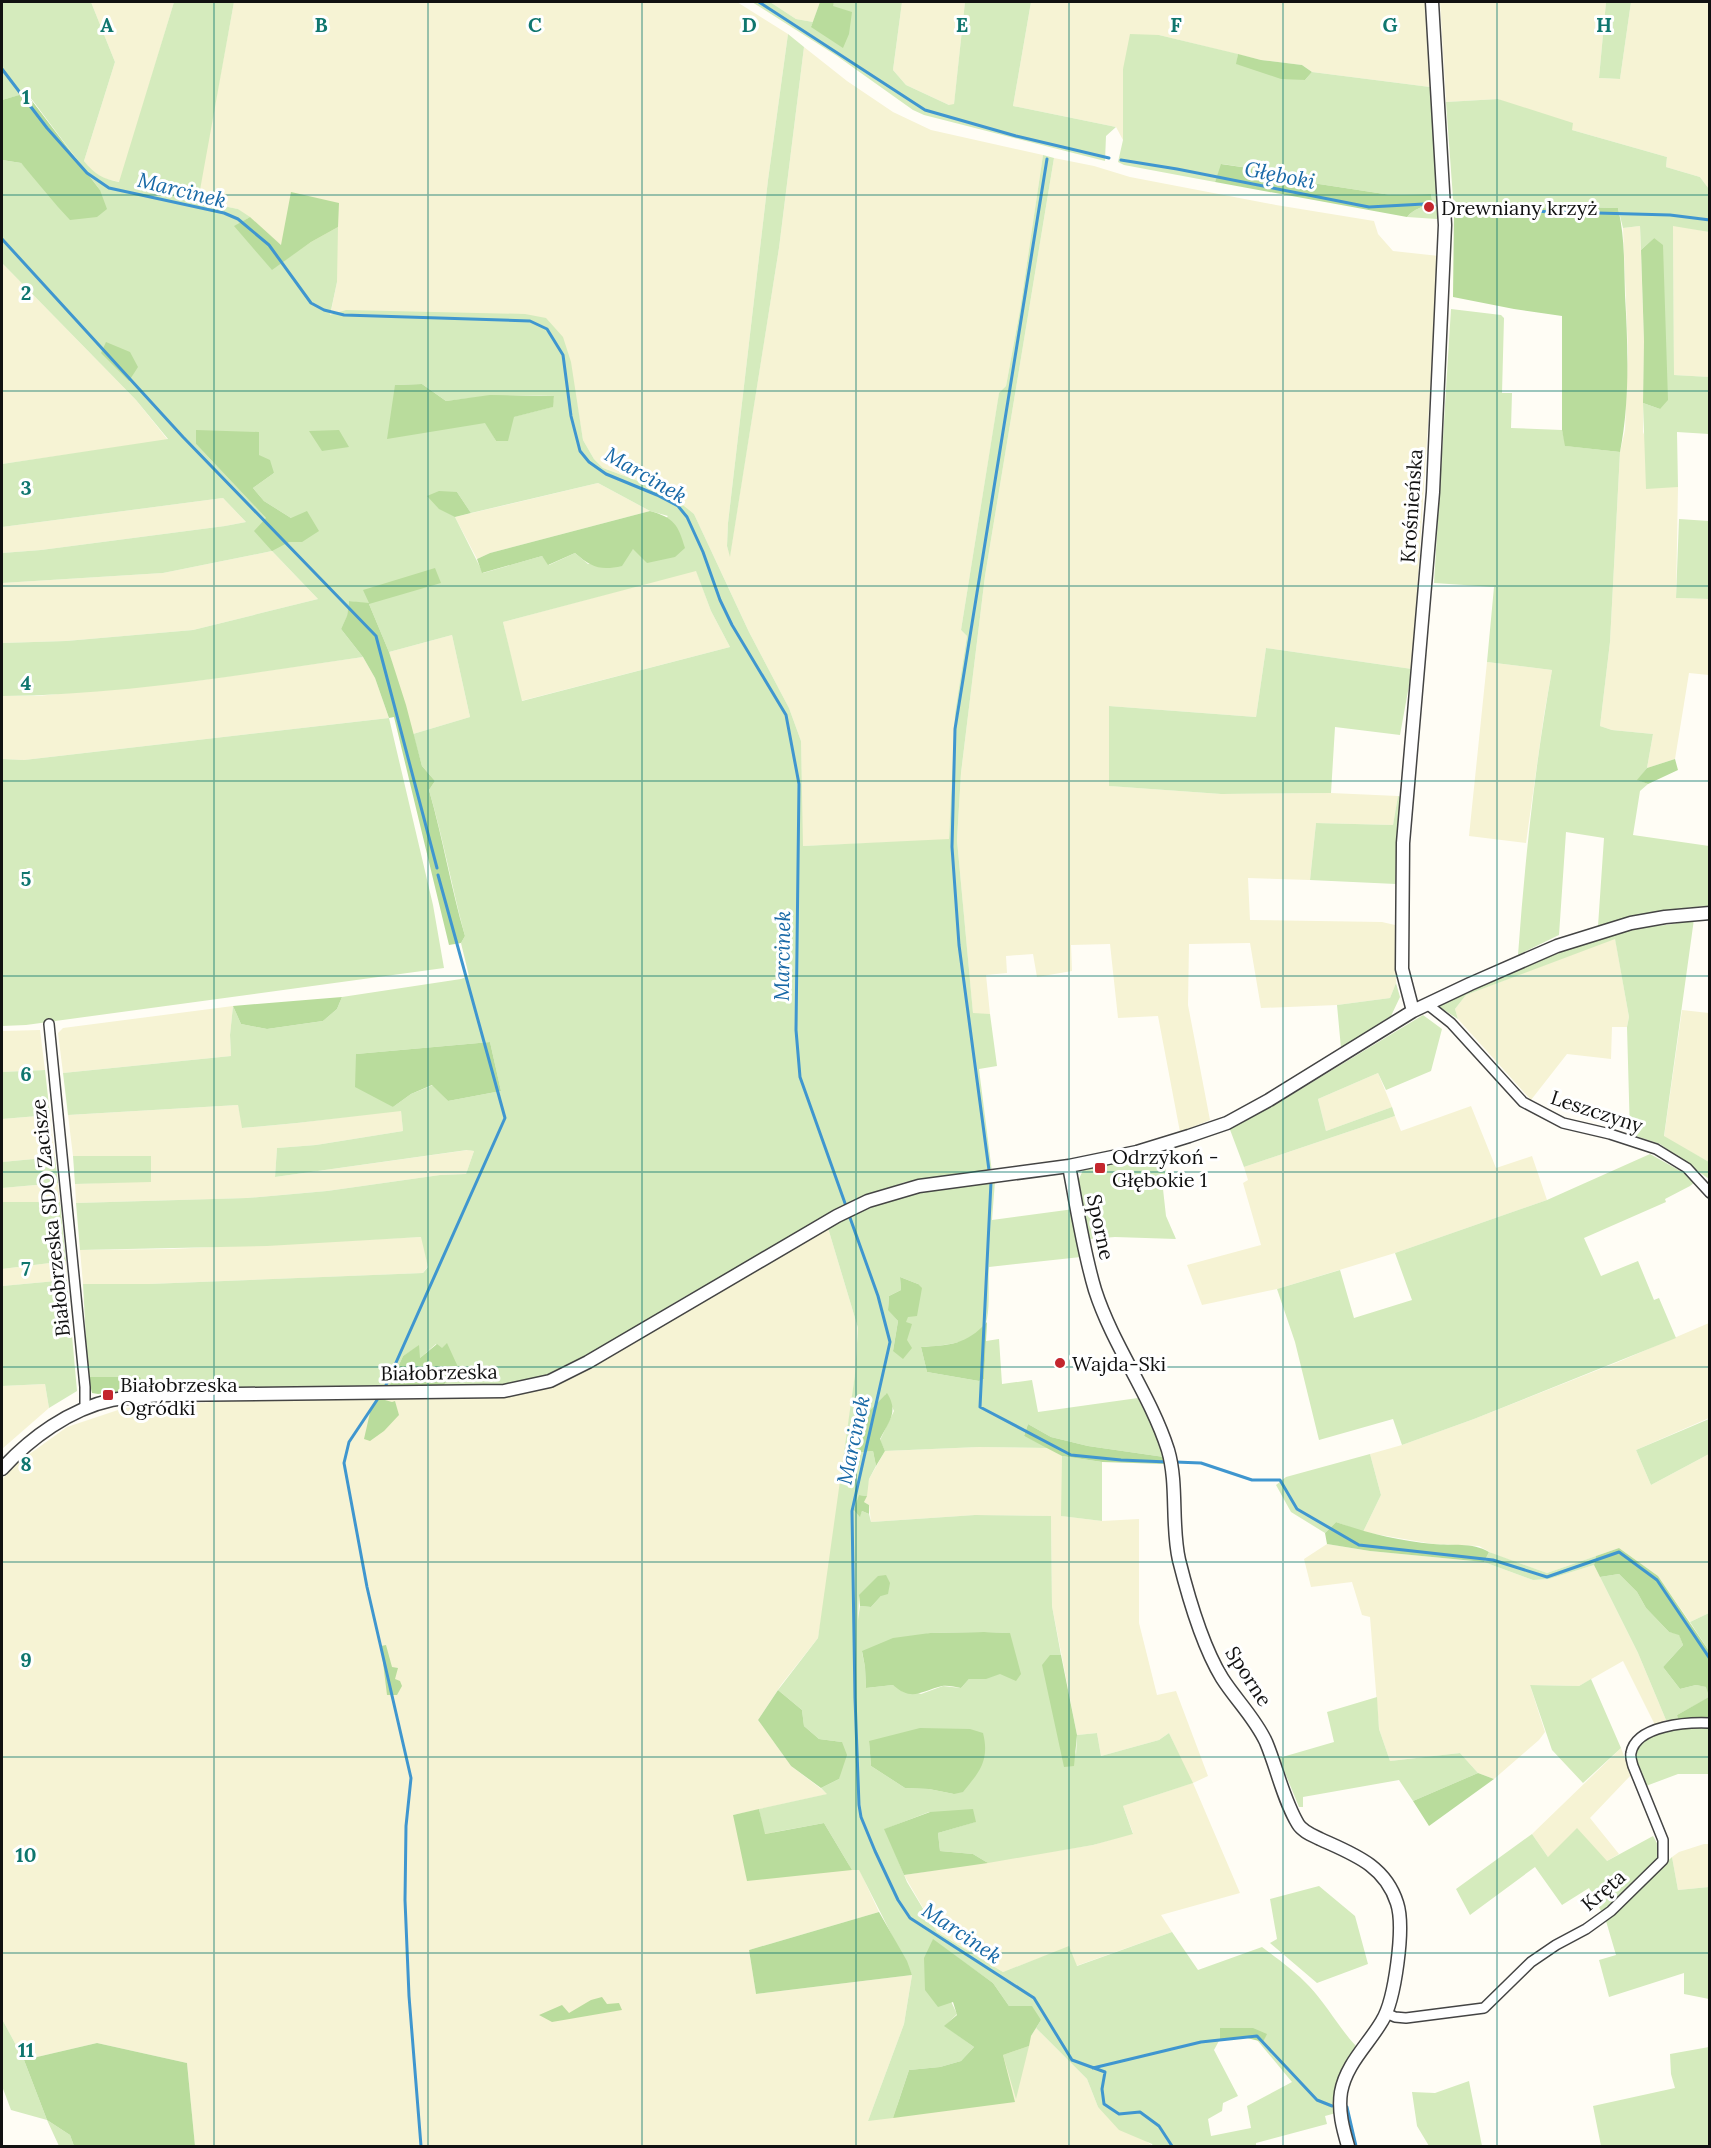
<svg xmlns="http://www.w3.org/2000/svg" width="1711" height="2148" font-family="Lora,serif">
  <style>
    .farmland { fill: #f6f3d4 }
    .green { fill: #d5ebbd; fill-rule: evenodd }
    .forest { fill: #b9dc9c }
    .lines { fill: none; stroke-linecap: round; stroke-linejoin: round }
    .stream { stroke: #3f96cf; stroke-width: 3 }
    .minor-casing { stroke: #444; stroke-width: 12 }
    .tertiary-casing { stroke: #444; stroke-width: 15 }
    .minor { stroke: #fff; stroke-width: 9 }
    .tertiary { stroke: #fff; stroke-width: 12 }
    .grid { fill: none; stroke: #0f766e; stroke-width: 1.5; stroke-opacity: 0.55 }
    .poi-dot { fill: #c4262e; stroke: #fff; stroke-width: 2 }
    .labels { text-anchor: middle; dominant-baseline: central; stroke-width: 6; stroke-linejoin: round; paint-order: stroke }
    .poi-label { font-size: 20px; fill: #111; stroke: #fff; text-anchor: start }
    .street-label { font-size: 20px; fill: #111; stroke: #fff }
    .water-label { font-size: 21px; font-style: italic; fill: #1768a6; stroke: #fff }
    .grid-label { font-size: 20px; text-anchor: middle; font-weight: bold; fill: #0f766e; stroke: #fff; stroke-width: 6; stroke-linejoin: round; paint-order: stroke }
  </style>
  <rect width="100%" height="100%" fill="#fffdf5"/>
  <path class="farmland" d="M 91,2 L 174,2 L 120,182 L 106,179 L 93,173 L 84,161 L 115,62 Z
    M 234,2 L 737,2 L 788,34 L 768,180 L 728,523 L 727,546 L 730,555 L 779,248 L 804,47 L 847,81 L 893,112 L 931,130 L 1043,155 L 1020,310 L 1006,386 L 999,394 L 961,630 L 967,636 L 955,713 L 949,840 L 802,846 L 801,741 L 789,708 L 749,632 L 694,514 L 646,484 L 603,468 L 594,459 L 583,440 L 577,404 L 330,316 L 337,282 L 281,245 L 238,209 L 197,201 Z
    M 770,2 L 820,2 L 813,22 L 796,19 Z
    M 902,2 L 965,2 L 954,105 L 949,105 L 906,85 L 893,70 Z
    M 1031,2 L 1425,2 L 1430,87 L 1312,72 L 1302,65 L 1261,60 L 1159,35 L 1123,69 L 1123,140 L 1116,127 L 1013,106 Z
    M 1440,2 L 1606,2 L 1599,78 L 1620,79 L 1631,2 L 1709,2 L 1709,189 L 1700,177 L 1666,167 L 1667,157 L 1572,130 L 1498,99 L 1446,102 Z
    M 1054,158 L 1094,166 L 1130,177 L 1276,205 L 1374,221 L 1378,234 L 1393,251 L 1439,256 L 1412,669 L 1266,648 L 1256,717 L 1109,706 L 1110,786 L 1221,794 L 1331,793 L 1398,796 L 1393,825 L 1316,823 L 1310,880 L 1248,878 L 1250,920 L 1382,922 L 1395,925 L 1396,983 L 1390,998 L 1337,1005 L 1261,1008 L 1250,943 L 1189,944 L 1188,1005 L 1210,1120 L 1180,1132 L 1158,1016 L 1118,1018 L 1110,944 L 1071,945 L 1072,971 L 1037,977 L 1033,954 L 1006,956 L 1007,973 L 986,975 L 990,1014 L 973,1014 L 957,840 L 961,773 L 985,576 Z
    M 1673,225 L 1709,232 L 1709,377 L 1674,375 Z
    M 1640,226 L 1644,341 L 1643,432 L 1665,486 L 1678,487 L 1676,598 L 1709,599 L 1709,675 L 1689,673 L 1675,759 L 1647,768 L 1653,734 L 1612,730 L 1600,726 L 1610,642 L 1620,452 L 1625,430 L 1628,352 L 1623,228 Z
    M 2,263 L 136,400 L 168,440 L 2,464 Z
    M 598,483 L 650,511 L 490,553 L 477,559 L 455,517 Z
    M 223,498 L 246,522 L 225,526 L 41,550 L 2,553 L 2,527 Z
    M 272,551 L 318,599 L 193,630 L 66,641 L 2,643 L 2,583 L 163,573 Z
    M 696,570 L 711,611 L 730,647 L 521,701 L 503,622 Z
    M 452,635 L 470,717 L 413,734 L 389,652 Z
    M 363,657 L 375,678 L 389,718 L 24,760 L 2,759 L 2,696 L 37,696 L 195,681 Z
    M 1487,662 L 1552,670 L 1544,715 L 1526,843 L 1469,836 Z
    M 1615,938 L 1629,1017 L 1627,1027 L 1612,1027 L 1611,1059 L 1567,1054 L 1531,1100 L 1458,1019 L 1455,1009 L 1466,995 Z
    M 233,1006 L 230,1035 L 231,1056 L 63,1073 L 58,1033 L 63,1028 Z
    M 1682,1010 L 1709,1013 L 1709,1162 L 1664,1137 Z
    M 40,1030 L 45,1070 L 2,1072 L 2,1031 Z
    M 1378,1073 L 1392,1107 L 1326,1131 L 1318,1099 Z
    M 238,1105 L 243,1128 L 297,1123 L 401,1110 L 403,1131 L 316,1145 L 277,1148 L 275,1177 L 468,1150 L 474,1151 L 466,1174 L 440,1175 L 327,1191 L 247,1198 L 76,1203 L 75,1184 L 151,1181 L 150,1156 L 73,1156 L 68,1115 Z
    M 1471,1106 L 1496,1168 L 1532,1156 L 1547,1200 L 1395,1253 L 1277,1289 L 1202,1305 L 1187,1265 L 1261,1245 L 1243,1183 L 1248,1180 L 1244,1167 L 1395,1116 L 1401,1131 Z
    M 50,1115 L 55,1157 L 2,1162 L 2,1119 Z
    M 58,1183 L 60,1202 L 2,1202 L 2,1188 Z
    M 828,1228 L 858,1328 L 855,1374 L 829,1572 L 818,1638 L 781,1685 L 758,1720 L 791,1766 L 828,1794 L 733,1815 L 859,1869 L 879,1912 L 749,1950 L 756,1994 L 912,1975 L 904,2024 L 868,2121 L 1031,2036 L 1036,2028 L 1087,2079 L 1098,2107 L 1153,2146 L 195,2146 L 187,2063 L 97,2043 L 24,2060 L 2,2019 L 2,1479 L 17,1463 L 67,1427 L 124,1408 L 270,1398 L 495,1396 L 545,1389 L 590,1367 Z
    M 422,1237 L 428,1266 L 423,1273 L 149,1284 L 83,1284 L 80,1250 L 171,1249 Z
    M 66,1261 L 67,1280 L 2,1286 L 2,1269 Z
    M 1709,1323 L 1709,1418 L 1636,1450 L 1651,1485 L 1709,1454 L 1709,1613 L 1690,1622 L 1658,1576 L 1619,1548 L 1547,1573 L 1493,1554 L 1479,1546 L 1433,1544 L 1363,1532 L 1381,1495 L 1370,1454 L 1402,1445 L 1474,1419 L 1618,1362 Z
    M 45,1384 L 49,1408 L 2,1449 L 2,1386 Z
    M 979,1447 L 1049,1448 L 1062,1456 L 1062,1516 L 1102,1521 L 1139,1519 L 1139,1623 L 1157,1695 L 1176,1691 L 1208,1776 L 1193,1783 L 1240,1893 L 1161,1915 L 1172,1932 L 1076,1966 L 1069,1947 L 1003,1972 L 937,1932 L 904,1875 L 1093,1845 L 1133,1833 L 1123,1806 L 1192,1783 L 1169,1733 L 1159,1740 L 1101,1756 L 1097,1733 L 1077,1735 L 1052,1606 L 1051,1516 L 975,1515 L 871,1522 L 869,1505 L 864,1502 L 869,1479 L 885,1451 Z
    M 1327,1544 L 1370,1551 L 1484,1562 L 1533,1580 L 1549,1579 L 1594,1565 L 1638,1653 L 1666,1720 L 1655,1725 L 1623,1661 L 1579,1686 L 1530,1685 L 1545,1732 L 1539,1740 L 1494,1779 L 1478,1773 L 1460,1753 L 1390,1761 L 1379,1729 L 1370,1617 L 1362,1615 L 1352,1582 L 1311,1587 L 1304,1559 Z
    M 1621,1748 L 1631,1775 L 1590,1818 L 1619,1854 L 1607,1861 L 1548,1857 L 1532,1834 Z
    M 1704,1844 L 1709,1844 L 1709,1887 L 1678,1890 L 1672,1857 L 1679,1852 Z"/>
  <path class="green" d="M 2,2 L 91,2 L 115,62 L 84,161 C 94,174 103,179 119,182 L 174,2 L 234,2 L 198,201 L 238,209 L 250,217 L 235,226 L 272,269 L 311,242 L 338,227 L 337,282 L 330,315 L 346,310 L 525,314 L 546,318 L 563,337 L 571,362 L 583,440 L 594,459 L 603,468 L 646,484 L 674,498 L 694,514 L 749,632 L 789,708 L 801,741 L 803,846 L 949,839 L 955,713 L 967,636 L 961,630 L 999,393 L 1006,386 L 1020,310 L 1043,155 L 1054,158 L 985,576 L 961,773 L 957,840 L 973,1013 L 990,1014 L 997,1066 L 979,1069 L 992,1172 L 905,1182 L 857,1200 L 679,1300 L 577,1362 L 528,1383 L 443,1386 L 458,1367 L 436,1344 L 419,1359 L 419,1346 L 403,1356 L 389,1387 L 145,1389 L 139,1377 L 88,1377 L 83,1284 L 149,1284 L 423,1273 L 428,1267 L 421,1237 L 267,1246 L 80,1250 L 76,1203 L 247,1198 L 327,1191 L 440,1175 L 466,1174 L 474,1151 L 467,1150 L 275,1177 L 277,1148 L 316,1145 L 403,1131 L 401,1111 L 297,1123 L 242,1128 L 238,1105 L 68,1115 L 63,1073 L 231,1056 L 230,1035 L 233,1006 L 241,1024 L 267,1029 L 323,1021 L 337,1009 L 342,997 L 461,979 L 469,976 L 461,943 L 465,936 C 452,888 443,838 429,790 L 435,781 L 422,766 L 413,734 L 470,717 L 452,635 L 389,652 L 369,604 L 349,601 L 347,617 L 341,629 L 363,657 C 244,674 123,695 2,696 L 2,643 L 66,641 L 193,630 L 318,599 L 272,551 L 163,573 L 2,583 L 2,553 L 41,550 L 225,526 L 246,522 L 223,498 L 2,527 L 2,464 L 168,439 L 136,400 L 2,263 L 2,160 L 21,163 L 39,182 L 100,190 L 27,93 L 2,100 ZM 422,384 L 446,401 C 483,396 517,394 554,396 L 552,407 L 513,417 L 496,441 L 486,423 L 395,385 ZM 196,444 L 274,473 L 253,488 L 264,501 L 291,518 L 302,542 L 289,542 ZM 598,483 L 650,511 L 668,516 L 633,549 L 588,564 L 575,553 L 549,565 L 542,556 L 483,573 L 455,517 L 457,492 L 471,513 ZM 696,571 L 711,611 L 730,647 L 522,701 L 503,622 ZM 490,1042 L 501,1091 L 448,1101 L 433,1085 L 411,1094 L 393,1107 L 356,1054 Z
    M 752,2 L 770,2 L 796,19 L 813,22 L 811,27 L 832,6 L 834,2 L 902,2 L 893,70 L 906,85 L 949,105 L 954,104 L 965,2 L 1031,2 L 1013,106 L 1116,127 L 1106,136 L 1105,161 L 924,115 L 913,110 L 837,56 Z
    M 1606,2 L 1631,2 L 1620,79 L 1599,78 Z
    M 788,34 L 804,47 L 779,248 L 730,557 L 727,546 L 728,523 L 768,180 Z
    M 1130,34 L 1159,35 L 1238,54 L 1237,64 L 1305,80 L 1312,72 L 1430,87 L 1439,215 L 1437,219 L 1407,217 C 1414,208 1424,208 1432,200 L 1431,194 L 1391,195 L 1286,179 L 1269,171 L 1222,164 L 1215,182 L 1124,165 L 1118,162 L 1123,140 L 1123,69 Z
    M 1498,99 L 1573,123 L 1572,130 L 1667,157 L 1666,167 L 1700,177 L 1709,189 L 1709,232 L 1673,226 L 1674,375 L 1710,377 L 1709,434 L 1677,432 L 1678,487 L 1646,489 L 1643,403 L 1660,409 L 1654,238 L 1641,250 L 1640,226 L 1623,228 L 1618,208 L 1574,207 L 1454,212 L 1446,102 Z
    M 1451,309 L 1501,315 L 1504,318 L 1502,393 L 1512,393 L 1511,428 L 1562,430 L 1566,446 L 1620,452 L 1610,642 L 1600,726 L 1612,730 L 1653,734 L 1647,768 L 1638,780 L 1648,784 L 1640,791 L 1633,835 L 1709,846 L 1709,906 C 1672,908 1634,914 1598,926 L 1604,838 L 1566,832 L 1559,935 L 1518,955 C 1525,859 1535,764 1552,670 L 1487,662 L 1494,587 L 1434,583 Z
    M 1679,519 L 1709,521 L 1709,599 L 1676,598 Z
    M 1266,648 L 1412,669 L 1400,735 L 1335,727 L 1331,793 L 1221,794 L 1109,786 L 1109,706 L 1256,717 Z
    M 389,718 L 433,905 L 444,968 L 26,1025 L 2,1026 L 2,759 L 24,760 Z
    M 1398,796 L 1401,797 L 1396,884 L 1310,880 L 1316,823 L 1393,825 Z
    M 1694,919 L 1664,1136 L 1709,1162 L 1709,1179 L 1660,1144 L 1630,1134 L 1627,1027 L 1629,1017 L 1615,939 L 1466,995 L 1455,1009 L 1458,1019 L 1438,1006 C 1496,974 1568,947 1631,930 C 1652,925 1674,926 1694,919 Z
    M 1396,983 L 1400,997 L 1391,1016 L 1341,1048 L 1337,1005 L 1390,998 Z
    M 1423,1015 L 1442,1029 L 1431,1071 L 1386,1090 L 1378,1073 L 1318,1099 L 1326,1131 L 1392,1107 L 1395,1116 L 1244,1167 L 1229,1127 L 1241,1123 L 1286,1098 Z
    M 45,1070 L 50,1115 L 2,1119 L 2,1072 Z
    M 1162,1150 L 1168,1179 L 1162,1180 L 1166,1216 L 1176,1239 L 1115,1237 L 1089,1239 L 1077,1183 L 1084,1168 Z
    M 1650,1154 L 1693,1178 L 1695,1182 L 1690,1186 L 1665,1199 L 1666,1202 L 1584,1238 L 1601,1276 L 1638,1261 L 1654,1300 L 1659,1298 L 1676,1338 L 1474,1419 L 1402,1445 L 1393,1419 L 1319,1440 L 1295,1342 L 1277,1289 L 1340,1270 L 1354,1318 L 1412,1300 L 1395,1253 L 1547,1200 Z
    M 73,1156 L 151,1156 L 151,1182 L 75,1184 Z
    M 55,1157 L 58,1183 L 2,1188 L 2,1162 Z
    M 995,1181 L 992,1220 L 1074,1209 L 1081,1257 L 989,1267 C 988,1283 990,1303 987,1319 C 982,1344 940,1346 921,1347 L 927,1372 L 979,1381 L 984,1379 L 986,1341 L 999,1339 L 1002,1384 L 1032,1380 L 1038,1412 L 1138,1398 L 1161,1442 L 1164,1457 L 1088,1446 L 1051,1437 L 1028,1424 L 1024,1436 L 1049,1448 L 979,1447 L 885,1451 L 880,1440 L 894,1411 L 886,1394 L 854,1453 L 873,1451 L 876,1466 L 869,1479 L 867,1496 L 859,1495 L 860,1516 L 862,1511 L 869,1514 L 871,1522 L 975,1515 L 1051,1516 L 1052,1606 L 1061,1655 L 1050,1655 L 1076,1755 L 1077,1735 L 1097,1733 L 1101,1756 L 1159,1740 L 1169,1733 L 1193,1783 L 1123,1806 L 1133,1834 L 1093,1845 L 988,1863 L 973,1854 L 940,1851 L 938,1833 L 975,1822 L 929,1812 L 885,1829 L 907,1882 L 937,1932 L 1003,1972 L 1069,1946 L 1077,1966 L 1172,1932 L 1198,1970 L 1262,1947 C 1278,1959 1296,1972 1309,1986 C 1327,2005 1339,2028 1356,2046 C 1342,2067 1332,2088 1336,2113 L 1325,2116 L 1327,2124 L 1256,2143 L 1256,2146 L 1153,2146 L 1152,2144 L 1119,2130 L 1098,2107 L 1087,2079 L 1036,2028 L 1041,2020 L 1009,2006 L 993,1983 L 933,1940 L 928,1953 L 957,2014 L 945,2026 L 974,2047 L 961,2061 L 940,2067 L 909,2070 L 893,2118 L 868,2121 L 904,2024 L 912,1975 L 859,1870 L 852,1870 L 824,1823 L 764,1834 L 759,1809 L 827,1794 L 821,1788 L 839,1779 L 842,1742 L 819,1739 L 804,1726 L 802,1710 L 778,1690 L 818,1638 L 855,1374 L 858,1328 L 828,1228 C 850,1217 873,1205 897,1199 C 929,1190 962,1186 995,1181 ZM 900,1277 L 918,1284 L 905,1322 L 907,1340 L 893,1351 L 898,1321 L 888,1309 L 889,1296 L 901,1290 ZM 859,1595 L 881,1596 L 871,1607 L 860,1606 L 858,1620 ZM 984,1632 L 1009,1633 L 1015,1655 C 999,1674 995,1679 969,1679 L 961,1688 L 943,1686 L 921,1694 L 893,1685 L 866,1688 L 865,1667 L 862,1652 L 930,1633 ZM 869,1741 L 870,1741 L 954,1794 L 929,1789 L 905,1788 L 871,1766 ZM 1266,2034 L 1263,2041 L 1257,2040 L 1292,2082 L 1247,2106 L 1251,2128 L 1211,2136 L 1208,2119 L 1222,2111 L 1223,2103 L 1238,2096 L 1214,2050 L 1220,2039 Z
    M 2,1202 L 60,1202 L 66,1261 L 2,1269 Z
    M 67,1280 L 77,1391 L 49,1408 L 45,1384 L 2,1386 L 2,1286 Z
    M 1709,1419 L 1709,1454 L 1651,1485 L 1636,1450 Z
    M 1370,1454 L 1381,1495 L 1363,1532 L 1336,1522 L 1325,1533 L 1291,1512 L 1276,1485 L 1286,1477 Z
    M 1062,1456 L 1102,1462 L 1102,1521 L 1061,1516 Z
    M 1489,1552 L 1547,1573 L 1596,1556 L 1594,1565 L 1549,1579 L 1533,1580 L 1484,1562 Z
    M 1619,1574 L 1637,1592 L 1646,1608 L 1669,1632 L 1679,1634 L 1683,1645 L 1663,1667 L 1680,1689 L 1696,1685 L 1707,1687 L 1710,1697 L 1677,1715 L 1678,1720 L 1666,1720 L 1638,1653 L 1600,1577 Z
    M 1709,1613 L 1709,1651 L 1690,1622 Z
    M 1591,1679 L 1621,1748 L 1583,1783 L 1552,1750 L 1530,1685 L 1579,1686 Z
    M 1377,1697 L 1379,1729 L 1390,1761 L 1460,1753 L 1478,1773 L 1413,1801 L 1399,1780 L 1303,1797 L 1303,1807 L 1299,1807 L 1279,1758 L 1334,1742 L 1327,1712 Z
    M 1709,1727 L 1709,1774 L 1678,1774 L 1646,1786 C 1643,1778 1638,1768 1637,1759 C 1633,1727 1689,1728 1709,1727 Z
    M 1577,1828 L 1607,1861 L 1653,1836 L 1658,1845 L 1658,1858 L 1630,1888 L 1602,1913 L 1589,1888 L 1562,1905 L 1535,1867 L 1470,1915 L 1456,1889 L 1532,1834 L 1548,1857 Z
    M 1672,1857 L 1678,1890 L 1709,1887 L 1709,1999 L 1684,1994 L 1684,1973 L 1609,1997 L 1599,1960 L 1616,1955 L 1606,1921 Z
    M 1319,1886 L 1355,1916 L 1368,1964 L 1317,1983 L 1270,1943 L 1277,1939 L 1270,1899 Z
    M 2,2019 L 24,2060 L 47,2120 L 70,2135 L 74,2146 L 59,2146 L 47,2120 L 11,2110 L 2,2086 Z
    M 1029,2046 L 1016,2099 L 1003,2055 Z
    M 1709,2047 L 1709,2146 L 1601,2146 L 1593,2106 L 1675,2088 L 1671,2074 L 1670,2054 Z
    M 1469,2081 L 1482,2146 L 1429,2146 L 1417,2126 L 1412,2092 L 1435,2093 Z"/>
  <path class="forest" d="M 820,2 L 834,2 L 833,6 L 852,12 L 849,34 L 843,48 L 811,27 Z
    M 1238,54 L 1261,60 L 1302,65 L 1312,72 L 1305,80 L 1281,79 L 1236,64 Z
    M 26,93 L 100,190 L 107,209 L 97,217 L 70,220 L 58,207 L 21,163 L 2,160 L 2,100 Z
    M 1221,164 L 1269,171 L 1286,179 L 1391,195 L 1431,194 L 1432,200 C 1424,208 1414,208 1407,217 L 1215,182 Z
    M 291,192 L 339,203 L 338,227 L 311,242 L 272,270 L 234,226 L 250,217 L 281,245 Z
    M 1574,207 L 1618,208 C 1625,237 1624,266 1625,295 C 1628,347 1630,401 1620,452 L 1565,446 L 1562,430 L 1562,316 L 1514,309 L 1453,297 L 1454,212 Z
    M 1654,238 L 1663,245 L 1668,400 L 1660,409 L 1643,403 L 1644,341 L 1641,250 Z
    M 106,342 L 130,352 L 138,367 L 129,381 L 101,353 Z
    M 422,384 L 446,401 L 490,395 L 554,396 L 553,407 L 514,417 L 508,441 L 496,441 L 485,423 L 387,439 L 395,385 Z
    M 196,430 L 259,432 L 259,455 L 270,460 L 274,473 L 253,488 L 264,501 L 291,518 L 307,511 L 319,531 L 302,542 L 289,542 L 272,551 L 254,531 L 266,518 L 196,444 Z
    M 339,430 L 349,447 L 322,451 L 309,431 Z
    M 439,491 L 457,492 L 471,513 L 455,517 L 439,509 L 427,496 Z
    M 650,511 C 674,518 678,524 685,548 L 675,557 L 647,563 L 633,549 L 622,566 C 600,571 591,567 575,553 L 548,565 L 542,556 L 482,573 L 477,559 L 490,553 Z
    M 435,568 L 441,583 L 369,604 L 389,652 L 406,705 L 422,766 L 435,781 L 429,790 C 443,839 451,888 465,936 L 461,943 L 449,945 L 394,717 L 389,718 L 375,678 L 363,657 L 341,629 L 347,616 L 349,601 L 369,603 L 363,590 Z
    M 1675,759 L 1678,770 L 1648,784 L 1637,780 L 1647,768 Z
    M 342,997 L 337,1009 L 323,1021 L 267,1029 L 241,1024 L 233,1006 Z
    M 490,1042 L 501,1091 L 448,1101 L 432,1085 L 411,1094 L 393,1107 L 355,1087 L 356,1054 Z
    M 900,1277 L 918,1284 L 922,1288 L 917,1316 L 908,1317 L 906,1322 L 912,1324 L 907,1340 L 912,1348 L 903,1359 L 893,1351 L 898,1321 L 888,1310 L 889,1296 L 901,1290 Z
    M 987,1322 L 984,1379 L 979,1381 L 927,1372 L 921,1347 C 950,1345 966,1345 987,1322 Z
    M 447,1343 L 458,1367 L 443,1386 L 389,1387 L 403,1356 L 419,1345 L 420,1358 L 437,1344 L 442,1348 Z
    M 88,1377 L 140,1377 L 145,1389 L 98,1394 L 92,1393 Z
    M 887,1393 C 899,1412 889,1421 880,1439 L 885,1451 L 876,1466 L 873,1451 L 854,1453 L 858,1423 Z
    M 378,1398 L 392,1402 L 395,1401 L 399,1415 L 384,1431 L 370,1441 L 364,1439 L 371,1408 Z
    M 1028,1424 L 1051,1437 L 1088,1446 L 1164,1457 L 1165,1464 L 1102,1462 L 1062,1456 L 1024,1436 Z
    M 859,1495 L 867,1496 L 864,1502 L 869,1505 L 869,1514 L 862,1511 L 860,1517 L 854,1510 Z
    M 1336,1522 C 1367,1533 1400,1541 1433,1544 C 1452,1546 1472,1542 1489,1552 L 1484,1562 L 1370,1551 L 1327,1544 L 1325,1533 Z
    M 1619,1548 L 1658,1576 L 1709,1651 L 1709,1696 L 1706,1687 L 1696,1685 L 1680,1689 L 1663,1667 L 1683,1645 L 1679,1635 L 1669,1632 L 1646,1608 L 1637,1592 L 1619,1574 L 1600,1577 L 1594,1565 L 1596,1556 Z
    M 886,1575 L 890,1583 L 888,1594 L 881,1596 L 871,1607 L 860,1606 L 859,1595 L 878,1576 Z
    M 984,1632 L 1010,1633 L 1021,1674 L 1016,1681 L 1000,1674 L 986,1679 L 969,1679 L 961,1688 C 955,1687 948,1685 942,1686 C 921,1691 912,1702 893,1685 L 866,1688 L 865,1667 L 862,1651 L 893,1638 L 930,1633 Z
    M 386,1645 L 392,1667 L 398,1668 L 395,1679 L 400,1681 L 402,1686 L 397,1695 L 387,1695 L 381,1646 Z
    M 1050,1655 L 1061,1655 L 1077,1735 L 1074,1766 L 1064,1767 L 1042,1665 Z
    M 778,1690 L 802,1710 L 804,1726 L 819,1739 L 842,1742 L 847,1755 L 839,1779 L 821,1788 L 791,1766 L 758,1720 Z
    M 1709,1697 L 1709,1721 L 1678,1720 L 1677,1715 Z
    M 920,1728 L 970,1729 L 983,1733 C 990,1761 979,1772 963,1792 L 954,1794 L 929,1789 L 905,1788 L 871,1766 L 869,1741 Z
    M 1478,1773 L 1494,1779 L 1429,1826 L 1413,1801 Z
    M 759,1809 L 765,1834 L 824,1823 L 852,1870 L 747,1881 L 733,1815 Z
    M 973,1809 L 976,1822 L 938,1833 L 940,1851 L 973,1854 L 988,1863 L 904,1875 L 884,1829 L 930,1812 Z
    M 879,1912 L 907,1961 L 912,1975 L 756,1994 L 749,1950 Z
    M 933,1939 L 993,1983 L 1009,2006 L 1032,2006 L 1041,2020 L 1031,2036 L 1029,2046 L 1003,2055 L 1015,2102 L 893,2118 L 909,2070 L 940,2067 L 961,2061 L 974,2047 L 944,2026 L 957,2015 L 953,2002 L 938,2007 L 925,1990 L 924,1958 Z
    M 602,1997 L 607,2004 L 619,2003 L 622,2010 L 552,2022 L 539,2015 L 562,2005 L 569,2013 L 591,2000 Z
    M 1220,2028 L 1253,2028 L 1267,2034 L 1263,2042 L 1247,2038 L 1220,2039 Z
    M 97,2043 L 187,2063 L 195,2146 L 74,2146 L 70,2135 L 47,2120 L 24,2060 Z"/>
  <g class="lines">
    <path class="stream" d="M 759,2 L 925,110 L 1016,136 L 1109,158
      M 2,69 L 47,128 L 87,173 L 109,188 L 224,213 L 238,219 L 269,245 L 311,303 L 324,310 L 344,315 L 530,321 L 547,329 L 563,355 L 571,416 L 580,451 L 589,462 L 606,474 L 657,495 L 678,506 L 687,517 L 703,552 L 720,600 L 732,625 L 786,715 L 799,784 L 796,1030 L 800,1077 L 846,1206
      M 1121,160 L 1177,169 L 1369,207 L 1424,204 L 1435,206
      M 1455,209 L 1670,215 L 1710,220
      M 2,239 L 183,437 L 376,636 L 437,868
      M 989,1170 L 959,945 L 952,847 L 955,729 L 1047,159
      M 991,1182 L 980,1407 L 1071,1455 L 1121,1460 L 1168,1462
      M 849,1215 L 878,1296 L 890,1342 L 852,1511 L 855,1698 L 859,1805 L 861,1817 L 875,1851 L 898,1900 L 910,1918 L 1034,1998 L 1072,2060 L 1105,2072 L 1102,2089 L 1104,2104 L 1119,2114 L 1140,2112 L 1159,2126 L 1172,2146
      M 386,1385 L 505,1118 L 438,875
      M 377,1400 L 349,1442 L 344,1463 L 367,1587 L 411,1778 L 406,1826 L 405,1900 L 409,1996 L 421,2146
      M 1175,1462 L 1201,1463 L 1252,1480 L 1280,1480 L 1297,1509 L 1359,1545 L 1493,1560 L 1547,1577 L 1619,1552 L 1657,1580 L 1710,1659
      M 1093,2068 L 1201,2042 L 1257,2036 L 1317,2100 L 1332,2106
      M 1347,2107 L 1356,2146"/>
    <defs>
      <path id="minor" d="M 1427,1004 L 1451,1023 L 1523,1102 L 1563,1123 L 1610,1134 L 1656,1149 L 1687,1168 L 1710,1193
        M 49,1024 L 85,1387 L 85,1409
        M 1386,2013 L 1395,2017 L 1406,2018 L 1484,2008 L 1531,1962 L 1556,1945 L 1586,1929 L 1611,1911 L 1663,1860 L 1663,1840 L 1633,1766 C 1632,1762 1630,1757 1631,1753 C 1636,1725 1688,1722 1710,1723"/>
      <path id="tertiary" d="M 1413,1011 L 1402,969 L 1403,843 L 1433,492 L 1445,225 L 1432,2
        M 1069,1166 C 1077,1208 1083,1250 1095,1290 C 1113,1346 1150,1394 1168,1450 C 1178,1484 1171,1525 1179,1560 C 1188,1596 1203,1647 1222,1678 C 1236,1700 1255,1718 1266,1742 C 1277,1768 1283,1799 1298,1824 C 1302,1831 1312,1835 1320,1839 C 1353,1854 1385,1865 1397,1903 C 1405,1927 1395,2000 1382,2021 C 1368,2045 1346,2064 1341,2092 C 1338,2111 1343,2129 1348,2146
        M 2,1469 C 30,1438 70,1409 112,1400 C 127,1397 144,1397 159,1395 L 504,1391 L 550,1381 L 588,1362 L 837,1216 L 868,1201 L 919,1186 L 1069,1166 L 1137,1152 L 1189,1136 L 1227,1123 L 1269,1100 L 1413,1011 L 1470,984 L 1557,946 L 1631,923 L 1665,917 L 1710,913"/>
    </defs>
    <use href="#minor" class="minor-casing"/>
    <use href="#tertiary" class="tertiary-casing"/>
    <use href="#minor" class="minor"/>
    <use href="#tertiary" class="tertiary"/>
  </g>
  <path class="grid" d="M 214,2 L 214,2146M 428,2 L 428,2146M 642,2 L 642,2146M 856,2 L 856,2146M 1069,2 L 1069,2146M 1283,2 L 1283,2146M 1497,2 L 1497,2146M 2,195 L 1710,195M 2,391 L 1710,391M 2,586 L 1710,586M 2,781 L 1710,781M 2,976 L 1710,976M 2,1172 L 1710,1172M 2,1367 L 1710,1367M 2,1562 L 1710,1562M 2,1757 L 1710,1757M 2,1953 L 1710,1953"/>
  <g class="poi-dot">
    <circle cx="1429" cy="207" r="6"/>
    <rect x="1094" y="1162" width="12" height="12" rx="3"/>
    <circle cx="1060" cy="1363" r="6"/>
    <rect x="102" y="1389" width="12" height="12" rx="3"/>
  </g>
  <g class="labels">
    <g class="poi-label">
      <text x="1441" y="207">Drewniany krzyż</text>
      <text x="1112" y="1156">Odrzykoń -<tspan x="1112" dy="23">Głębokie 1</tspan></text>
      <text x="1072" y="1363">Wajda-Ski</text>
      <text x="120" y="1384">Białobrzeska<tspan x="120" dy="23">Ogródki</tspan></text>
    </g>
    <g class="street-label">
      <text transform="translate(1411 506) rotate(-86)">Krośnieńska</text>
      <text transform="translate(1597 1111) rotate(18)">Leszczyny</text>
      <text transform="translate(50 1218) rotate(-96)">Białobrzeska SDO Zacisze</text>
      <text transform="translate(1101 1227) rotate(78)">Sporne</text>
      <text transform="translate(439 1372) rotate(-1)">Białobrzeska</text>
      <text transform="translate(1249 1676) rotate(57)">Sporne</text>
      <text transform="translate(1603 1890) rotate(-41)">Kręta</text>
    </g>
    <g class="water-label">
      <text transform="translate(1280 175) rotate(11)">Głęboki</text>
      <text transform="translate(182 190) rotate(14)">Marcinek</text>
      <text transform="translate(646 475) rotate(30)">Marcinek</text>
      <text transform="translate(782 956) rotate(-89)">Marcinek</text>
      <text transform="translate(853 1440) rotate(-78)">Marcinek</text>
      <text transform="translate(962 1933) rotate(34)">Marcinek</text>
    </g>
  </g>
  <g class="grid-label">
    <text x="107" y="32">A</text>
    <text x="321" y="32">B</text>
    <text x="535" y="32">C</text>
    <text x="749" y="32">D</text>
    <text x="962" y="32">E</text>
    <text x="1176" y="32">F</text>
    <text x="1390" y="32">G</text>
    <text x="1604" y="32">H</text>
    <text x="26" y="104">1</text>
    <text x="26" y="300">2</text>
    <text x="26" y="495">3</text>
    <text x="26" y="690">4</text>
    <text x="26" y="886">5</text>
    <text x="26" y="1081">6</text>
    <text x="26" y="1276">7</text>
    <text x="26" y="1471">8</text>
    <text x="26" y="1667">9</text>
    <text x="26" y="1862">10</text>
    <text x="26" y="2057">11</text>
  </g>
  <rect width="1711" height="2148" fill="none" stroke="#111111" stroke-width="6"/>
</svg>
